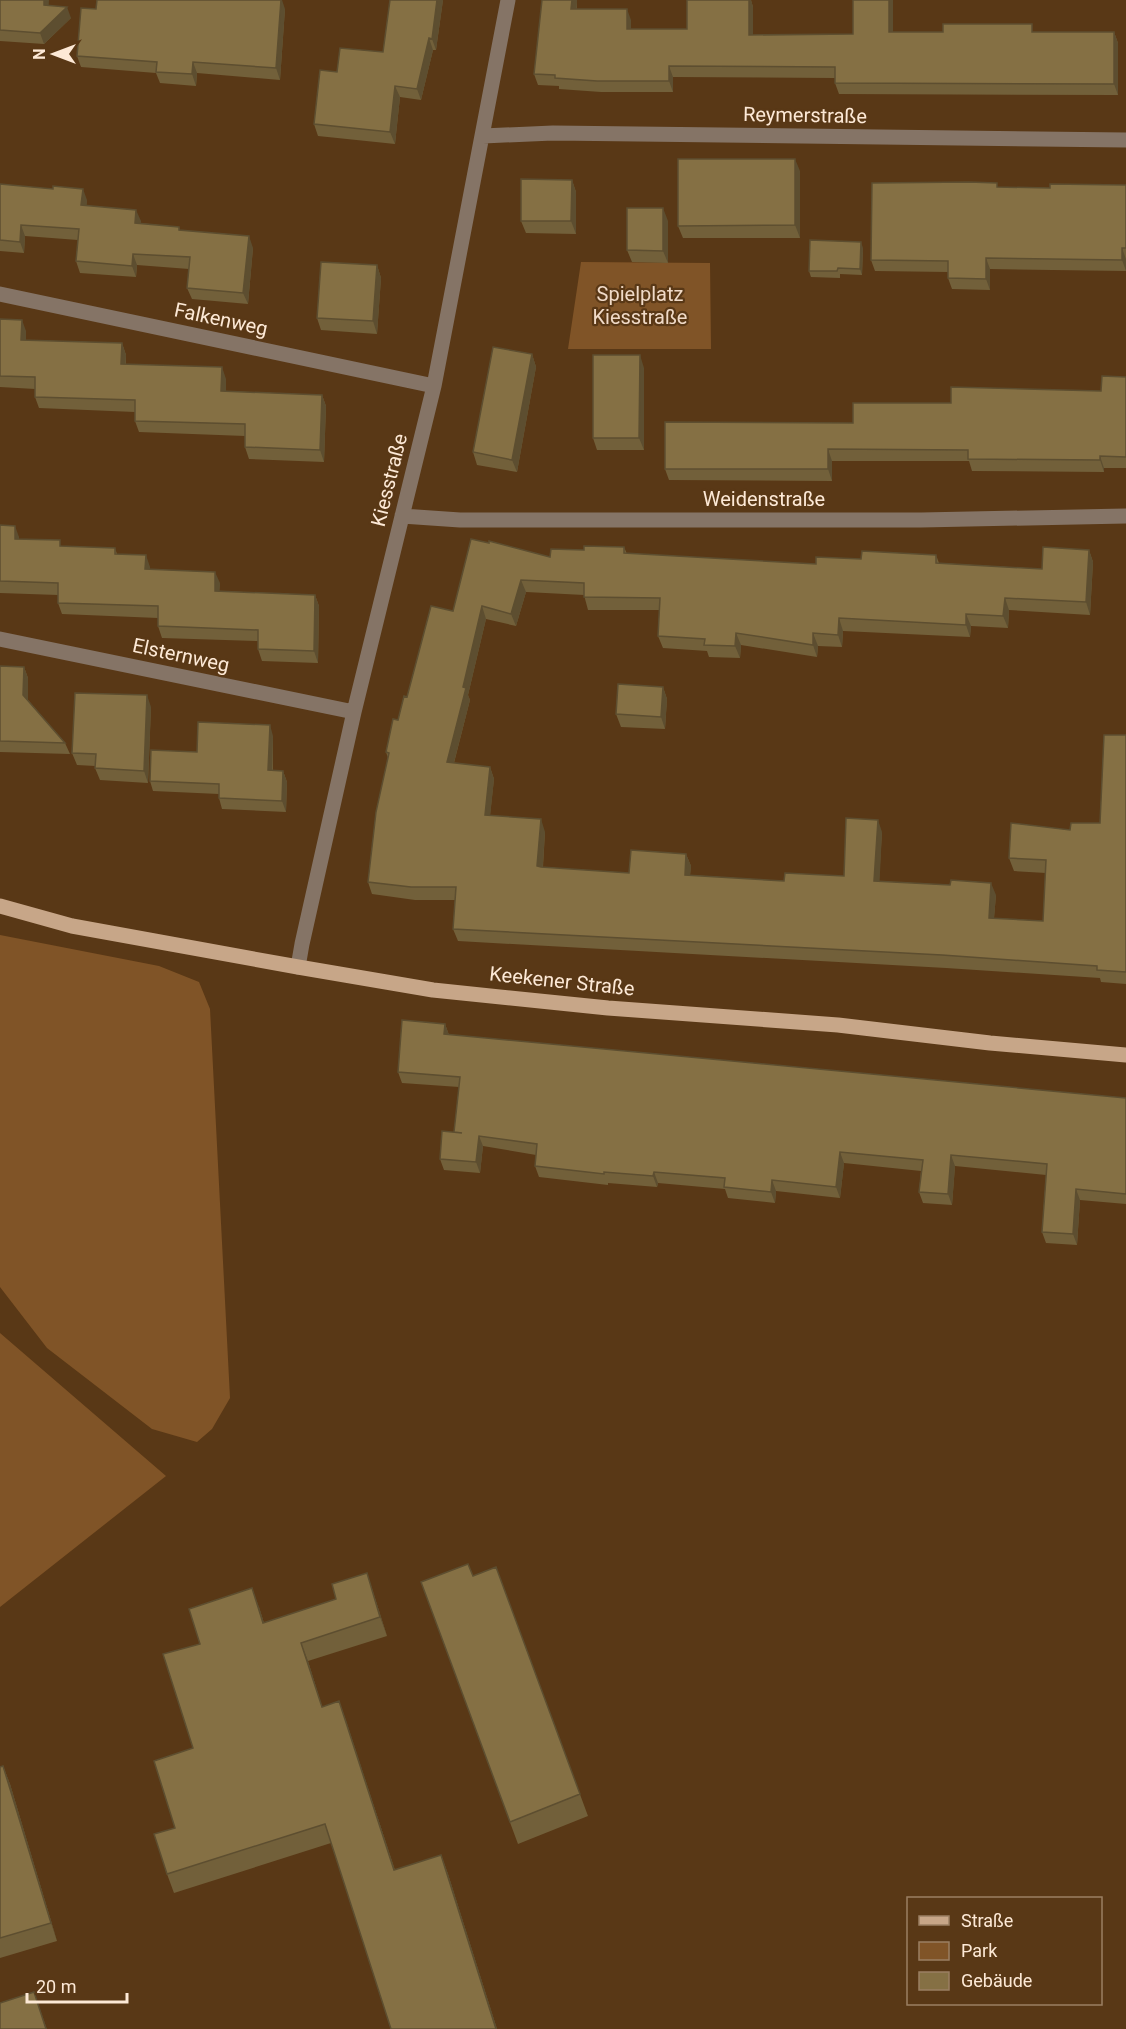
<svg xmlns="http://www.w3.org/2000/svg" width="1126" height="2029" font-family="Roboto,sans-serif">
  <style>
    .green { fill: #805427 }
    .lines { fill: none; stroke-linecap: round; stroke-linejoin: round }
    .minor { stroke: #857466; stroke-width: 15 }
    .major { stroke: #c7a688; stroke-width: 15 }
    .wall { fill: #72603a }
    .shaded-wall { fill: #5d4e30 }
    .building { fill: #857044; stroke: #5d4e30; stroke-width: 1.5 }
    .labels { text-anchor: middle; dominant-baseline: central; stroke-width: 4.5; stroke-linejoin: round; paint-order: stroke }
    .street-label { font-size: 20px; fill: #fde9d6; stroke: #593816 }
    .park-label { font-size: 20px; fill: #f0dac7; stroke: #593816 }
  </style>
  <rect width="100%" height="100%" fill="#593816"/>
  <path class="green" d="M 581,262 L 710,263 L 711,349 L 568,349 Z
    M 0,935 L 159,966 L 199,982 L 210,1009 L 230,1398 L 212,1429 L 197,1442 L 152,1429 L 47,1348 L 0,1287 Z
    M 0,1333 L 166,1476 L 0,1607 Z"/>
  <g class="lines">
    <path class="minor" d="M 483,136 L 553,133 L 1126,140
      M 0,294 L 434,386
      M 402,516 L 460,520 L 921,520 L 1126,516
      M 0,639 L 354,712
      M 298,967 L 302,944 L 354,712 L 434,386 L 508,0"/>
    <path class="major" d="M 0,906 L 72,926 L 298,967 L 433,990 L 608,1008 L 838,1025 L 990,1043 L 1126,1055"/>
  </g>
  <path class="wall" d="M 0,0 L 49,6 L 71,18 L 44,44 L 0,41 Z
    M 390,0 L 443,0 L 436,50 L 433,50 L 421,100 L 400,97 L 395,144 L 318,136 L 314,124 L 337,72 L 383,52 Z
    M 542,0 L 577,0 L 577,9 L 631,20 L 631,29 L 687,29 L 687,0 L 751,0 L 753,7 L 753,35 L 853,34 L 893,0 L 893,32 L 1114,32 L 1118,43 L 1118,95 L 839,94 L 835,83 L 835,78 L 673,77 L 673,92 L 601,92 L 559,89 L 559,86 L 538,85 L 534,74 Z
    M 96,9 L 285,9 L 280,80 L 197,73 L 196,86 L 160,83 L 156,73 L 81,67 L 77,56 Z
    M 800,171 L 800,238 L 683,238 L 678,226 Z
    M 572,180 L 576,192 L 576,234 L 526,233 L 521,221 Z
    M 0,184 L 87,200 L 86,206 L 141,221 L 140,223 L 179,227 L 180,230 L 253,248 L 248,304 L 192,299 L 187,288 L 189,269 L 137,265 L 136,277 L 80,273 L 76,261 L 78,240 L 25,236 L 24,253 L 0,251 Z
    M 1126,185 L 1126,271 L 990,269 L 990,290 L 952,289 L 948,278 L 948,272 L 875,271 L 871,260 L 998,187 L 1050,188 Z
    M 668,221 L 668,263 L 632,262 L 627,250 Z
    M 863,248 L 862,275 L 840,274 L 840,278 L 811,277 L 809,271 Z
    M 377,265 L 381,278 L 377,334 L 321,330 L 317,318 Z
    M 0,319 L 26,331 L 26,340 L 122,343 L 126,355 L 126,364 L 226,379 L 226,391 L 322,395 L 326,406 L 324,462 L 249,459 L 245,447 L 245,436 L 139,432 L 135,421 L 135,412 L 39,408 L 35,397 L 35,389 L 0,387 Z
    M 532,354 L 536,367 L 517,472 L 477,465 L 473,452 Z
    M 644,368 L 644,450 L 597,450 L 593,438 Z
    M 1126,377 L 1126,468 L 1104,468 L 1104,472 L 972,471 L 969,461 L 832,461 L 832,481 L 669,480 L 665,469 L 853,423 L 951,403 L 1101,391 Z
    M 0,525 L 19,537 L 19,539 L 62,546 L 115,548 L 117,554 L 150,567 L 150,569 L 220,583 L 219,591 L 315,595 L 319,606 L 318,663 L 262,661 L 258,649 L 258,641 L 162,638 L 158,626 L 158,618 L 62,614 L 58,603 L 58,595 L 0,593 Z
    M 489,543 L 550,557 L 584,550 L 624,547 L 627,554 L 816,564 L 861,559 L 936,555 L 939,563 L 1042,569 L 1089,550 L 1093,562 L 1090,615 L 1009,610 L 1008,628 L 971,626 L 970,637 L 843,631 L 842,647 L 818,646 L 817,657 L 741,645 L 740,658 L 709,657 L 707,651 L 663,648 L 658,636 L 660,610 L 588,610 L 584,595 L 526,592 L 516,626 L 486,619 L 468,695 L 470,700 L 454,763 L 490,767 L 494,779 L 490,815 L 545,832 L 543,867 L 629,873 L 686,854 L 691,866 L 690,875 L 784,881 L 844,876 L 882,832 L 879,881 L 996,895 L 994,918 L 1043,921 L 1046,873 L 1014,871 L 1009,858 L 1070,830 L 1100,823 L 1126,735 L 1126,984 L 1101,982 L 1100,978 L 946,968 L 458,941 L 453,929 L 455,900 L 415,900 L 372,894 L 368,882 L 388,758 L 386,752 L 407,697 Z
    M 0,666 L 24,667 L 28,678 L 28,700 L 65,743 L 70,754 L 0,752 Z
    M 663,687 L 667,699 L 665,729 L 621,727 L 616,714 Z
    M 151,707 L 148,783 L 100,780 L 95,768 L 95,766 L 77,765 L 72,753 Z
    M 273,736 L 273,771 L 283,771 L 287,782 L 286,812 L 222,809 L 219,798 L 219,794 L 153,791 L 150,781 L 197,752 Z
    M 445,1024 L 449,1035 L 1126,1098 L 1126,1204 L 1080,1200 L 1077,1245 L 1046,1243 L 1042,1232 L 1046,1175 L 955,1166 L 952,1205 L 923,1203 L 919,1192 L 921,1171 L 844,1163 L 840,1198 L 776,1191 L 775,1203 L 728,1198 L 725,1189 L 658,1183 L 657,1187 L 608,1183 L 608,1185 L 539,1177 L 535,1166 L 536,1155 L 483,1146 L 480,1173 L 444,1170 L 440,1159 L 455,1132 L 459,1087 L 402,1083 L 398,1072 Z
    M 496,1567 L 588,1816 L 518,1844 L 421,1582 L 473,1576 Z
    M 367,1573 L 387,1636 L 308,1661 L 322,1707 L 339,1701 L 395,1870 L 441,1855 L 448,1874 L 497,2029 L 391,2029 L 331,1843 L 174,1893 L 167,1874 L 175,1828 L 193,1748 L 200,1644 L 259,1607 L 264,1623 L 336,1599 Z
    M 3,1766 L 10,1784 L 57,1941 L 0,1958 L 0,1767 Z"/>
  <path class="shaded-wall" d="M 44,0 L 49,0 L 48,16 L 44,5 Z
    M 281,0 L 282,0 L 285,9 L 280,80 L 276,68 Z
    M 437,0 L 443,0 L 436,50 L 432,39 Z
    M 572,0 L 577,0 L 577,2 L 576,20 L 571,9 Z
    M 749,0 L 751,0 L 753,7 L 753,46 L 749,35 Z
    M 889,0 L 893,0 L 893,43 L 889,32 Z
    M 67,7 L 71,18 L 44,44 L 40,33 Z
    M 627,9 L 631,20 L 631,40 L 627,29 Z
    M 1114,32 L 1118,43 L 1118,95 L 1114,84 Z
    M 429,38 L 433,50 L 421,100 L 417,89 Z
    M 193,62 L 197,73 L 196,86 L 192,74 Z
    M 669,66 L 673,77 L 673,92 L 669,81 Z
    M 395,86 L 400,97 L 395,144 L 390,132 Z
    M 795,159 L 800,171 L 800,238 L 795,225 Z
    M 572,180 L 576,192 L 576,234 L 571,221 Z
    M 83,189 L 87,200 L 86,217 L 81,205 Z
    M 663,208 L 668,221 L 668,263 L 663,251 Z
    M 136,210 L 141,221 L 140,234 L 135,223 Z
    M 21,225 L 25,236 L 24,253 L 20,242 Z
    M 249,236 L 253,248 L 248,304 L 243,293 Z
    M 861,242 L 863,248 L 862,275 L 860,269 Z
    M 1122,248 L 1126,259 L 1126,271 L 1122,260 Z
    M 133,254 L 137,265 L 136,277 L 132,266 Z
    M 986,258 L 990,269 L 990,290 L 986,279 Z
    M 377,265 L 381,278 L 377,334 L 373,321 Z
    M 22,320 L 26,331 L 26,352 L 21,340 Z
    M 122,343 L 126,355 L 125,376 L 121,364 Z
    M 532,354 L 536,367 L 517,472 L 512,460 Z
    M 640,355 L 644,368 L 644,450 L 639,438 Z
    M 222,367 L 226,379 L 226,403 L 221,391 Z
    M 322,395 L 326,406 L 324,462 L 320,450 Z
    M 828,449 L 832,461 L 832,481 L 828,469 Z
    M 1100,456 L 1104,468 L 1104,472 L 1100,460 Z
    M 15,526 L 19,537 L 19,551 L 15,539 Z
    M 1089,550 L 1093,562 L 1090,615 L 1086,602 Z
    M 146,555 L 150,567 L 150,581 L 145,569 Z
    M 215,572 L 220,583 L 219,602 L 215,591 Z
    M 521,580 L 526,592 L 516,626 L 511,614 Z
    M 315,595 L 319,606 L 318,663 L 314,651 Z
    M 1005,598 L 1009,610 L 1008,628 L 1003,616 Z
    M 482,606 L 486,619 L 468,695 L 470,700 L 451,774 L 447,762 L 463,687 Z
    M 966,614 L 971,626 L 970,637 L 966,625 Z
    M 839,618 L 843,631 L 842,647 L 838,635 Z
    M 736,633 L 741,645 L 740,658 L 735,646 Z
    M 813,633 L 818,646 L 817,657 L 813,645 Z
    M 24,667 L 28,678 L 28,707 L 23,695 Z
    M 663,687 L 667,699 L 665,729 L 661,717 Z
    M 147,695 L 151,707 L 148,783 L 144,771 Z
    M 270,725 L 273,736 L 272,781 L 268,770 Z
    M 490,767 L 494,779 L 489,827 L 485,815 Z
    M 283,771 L 287,782 L 286,812 L 282,801 Z
    M 541,819 L 545,832 L 542,878 L 537,866 Z
    M 878,820 L 882,832 L 879,893 L 874,881 Z
    M 686,854 L 691,866 L 689,887 L 685,875 Z
    M 991,883 L 996,895 L 993,930 L 989,918 Z
    M 445,1024 L 449,1035 L 444,1034 Z
    M 479,1136 L 483,1146 L 480,1173 L 476,1162 Z
    M 840,1152 L 844,1163 L 840,1198 L 836,1187 Z
    M 951,1155 L 955,1166 L 952,1205 L 948,1194 Z
    M 654,1172 L 658,1183 L 657,1187 L 653,1176 Z
    M 772,1180 L 776,1191 L 775,1203 L 771,1192 Z
    M 1076,1189 L 1080,1200 L 1077,1245 L 1073,1234 Z
    M 367,1573 L 373,1592 L 387,1636 L 380,1617 Z
    M 252,1588 L 259,1607 L 270,1642 L 263,1623 Z
    M 301,1643 L 308,1661 L 328,1726 L 322,1707 Z
    M 339,1701 L 346,1720 L 401,1889 L 394,1870 Z
    M 3,1766 L 10,1784 L 57,1941 L 51,1923 Z
    M 441,1855 L 448,1874 L 497,2029 L 496,2029 Z
    M 34,1992 L 42,2015 L 47,2029 L 46,2029 Z"/>
  <path class="building" d="M 0,0 L 44,0 L 44,5 L 67,7 L 40,33 L 0,30 Z
    M 97,0 L 281,0 L 276,68 L 193,62 L 192,74 L 156,72 L 157,62 L 77,56 L 81,8 L 96,9 Z
    M 390,0 L 437,0 L 432,39 L 429,38 L 417,89 L 395,86 L 390,132 L 314,124 L 320,70 L 337,72 L 340,48 L 383,52 Z
    M 542,0 L 572,0 L 571,9 L 627,9 L 627,29 L 687,29 L 687,0 L 749,0 L 749,35 L 853,34 L 853,0 L 889,0 L 889,32 L 943,32 L 943,24 L 1032,24 L 1032,32 L 1114,32 L 1114,84 L 835,83 L 835,67 L 669,66 L 669,81 L 597,81 L 555,78 L 555,75 L 534,74 Z
    M 678,159 L 795,159 L 795,225 L 678,226 Z
    M 521,179 L 572,180 L 571,221 L 521,221 Z
    M 969,182 L 997,183 L 997,187 L 1050,188 L 1050,184 L 1126,185 L 1126,248 L 1122,248 L 1122,260 L 986,258 L 986,279 L 948,278 L 948,261 L 871,260 L 872,183 Z
    M 0,184 L 53,189 L 53,186 L 83,189 L 81,205 L 136,210 L 135,223 L 179,227 L 179,230 L 249,236 L 243,293 L 187,288 L 190,257 L 133,254 L 132,266 L 76,261 L 79,229 L 21,225 L 20,242 L 0,240 Z
    M 627,208 L 663,208 L 663,251 L 627,250 Z
    M 810,240 L 861,242 L 860,269 L 838,268 L 837,271 L 809,271 Z
    M 321,262 L 377,265 L 373,321 L 317,318 Z
    M 0,319 L 22,320 L 21,340 L 122,343 L 121,364 L 222,367 L 221,391 L 322,395 L 320,450 L 245,447 L 245,424 L 135,421 L 135,400 L 35,397 L 35,377 L 0,376 Z
    M 493,347 L 532,354 L 512,460 L 473,452 Z
    M 593,355 L 640,355 L 639,438 L 593,438 Z
    M 1102,376 L 1126,377 L 1126,457 L 1100,456 L 1100,460 L 968,459 L 968,450 L 828,449 L 828,469 L 665,469 L 665,422 L 853,423 L 853,403 L 951,403 L 951,387 L 1101,391 Z
    M 0,525 L 15,526 L 15,539 L 60,540 L 60,546 L 115,548 L 115,554 L 146,555 L 145,569 L 215,572 L 215,591 L 315,595 L 314,651 L 258,649 L 258,630 L 158,626 L 158,606 L 58,603 L 58,583 L 0,581 Z
    M 471,539 L 489,543 L 489,541 L 550,557 L 551,549 L 584,550 L 584,546 L 624,547 L 624,553 L 816,564 L 816,557 L 861,559 L 862,551 L 936,555 L 936,563 L 1042,569 L 1043,547 L 1089,550 L 1086,602 L 1005,598 L 1003,616 L 966,614 L 966,625 L 839,618 L 838,635 L 813,633 L 813,645 L 736,633 L 735,646 L 704,645 L 705,639 L 658,636 L 660,598 L 584,597 L 584,583 L 521,580 L 511,614 L 482,606 L 463,687 L 466,688 L 447,762 L 490,767 L 485,815 L 541,819 L 537,866 L 541,867 L 629,873 L 631,850 L 686,854 L 685,875 L 784,881 L 785,873 L 844,876 L 846,818 L 878,820 L 874,881 L 950,885 L 951,880 L 991,883 L 989,918 L 1043,921 L 1046,860 L 1009,858 L 1011,823 L 1070,830 L 1071,823 L 1100,823 L 1104,735 L 1126,735 L 1126,972 L 1097,970 L 1097,966 L 942,955 L 453,929 L 456,887 L 411,887 L 368,882 L 376,812 L 389,753 L 386,752 L 393,719 L 398,720 L 404,696 L 407,697 L 431,606 L 453,611 Z
    M 0,666 L 24,667 L 23,695 L 65,743 L 0,741 Z
    M 618,684 L 663,687 L 661,717 L 616,714 Z
    M 75,693 L 147,695 L 144,771 L 95,768 L 96,754 L 72,753 Z
    M 198,722 L 270,725 L 268,770 L 283,771 L 282,801 L 219,798 L 219,784 L 150,781 L 151,750 L 197,752 Z
    M 402,1020 L 445,1024 L 444,1034 L 1126,1098 L 1126,1194 L 1076,1189 L 1073,1234 L 1042,1232 L 1047,1164 L 951,1155 L 948,1194 L 919,1192 L 923,1160 L 840,1152 L 836,1187 L 772,1180 L 771,1192 L 724,1187 L 725,1178 L 654,1172 L 653,1176 L 604,1172 L 604,1174 L 535,1166 L 537,1144 L 479,1136 L 476,1162 L 440,1159 L 442,1131 L 462,1133 L 454,1132 L 460,1077 L 398,1072 Z
    M 468,1564 L 473,1576 L 496,1567 L 580,1794 L 510,1822 L 421,1582 Z
    M 367,1573 L 380,1617 L 301,1643 L 322,1707 L 339,1701 L 394,1870 L 441,1855 L 496,2029 L 391,2029 L 325,1824 L 167,1874 L 154,1834 L 175,1828 L 154,1761 L 193,1748 L 163,1654 L 200,1644 L 189,1609 L 252,1588 L 263,1623 L 336,1599 L 332,1584 Z
    M 3,1766 L 51,1923 L 0,1938 L 0,1767 Z
    M 34,1992 L 46,2029 L 0,2029 L 0,2003 Z"/>
  <g class="labels">
    <g class="street-label">
      <text transform="translate(805 115) rotate(1)">Reymerstraße</text>
      <text transform="translate(221 319) rotate(12)">Falkenweg</text>
      <text transform="translate(389 480) rotate(-76)">Kiesstraße</text>
      <text x="764" y="499">Weidenstraße</text>
      <text transform="translate(181 655) rotate(12)">Elsternweg</text>
      <text transform="translate(562 981) rotate(6)">Keekener Straße</text>
    </g>
    <g class="park-label">
      <text x="640" y="294">Spielplatz<tspan x="640" dy="23">Kiesstraße</tspan></text>
    </g>
  </g>
  <rect x="907" y="1897" width="195" height="108" fill="#593816" stroke="#9b7f63" stroke-width="1.5"/>
  <rect x="919" y="1916" width="30" height="9" fill="#c7a688" stroke="#9b7f63" stroke-width="1.5"/>
  <text x="961" y="1927" font-size="18" fill="#fde9d6">Straße</text>
  <rect x="919" y="1942" width="30" height="18" fill="#805427" stroke="#9b7f63" stroke-width="1.5"/>
  <text x="961" y="1957" font-size="18" fill="#fde9d6">Park</text>
  <rect x="919" y="1972" width="30" height="18" fill="#857044" stroke="#9b7f63" stroke-width="1.5"/>
  <text x="961" y="1987" font-size="18" fill="#fde9d6">Gebäude</text>
  <g transform="translate(54 54) rotate(270)" stroke="#593816" stroke-width="4.5" paint-order="stroke">
  <path d="M0-4.5L10 22L0 15L-10 22Z" fill="#fde9d6"/>
  <text y="-9" font-size="16" font-weight="bold" text-anchor="middle" fill="#fde9d6">N</text>
  </g>
  <path d="M27 1993v9h100v-9" fill="none" stroke="#fde9d6" stroke-width="3"/>
  <text x="36" y="1993" font-size="18" fill="#fde9d6" stroke="#593816" stroke-width="4.5" paint-order="stroke">20 m</text>
</svg>
